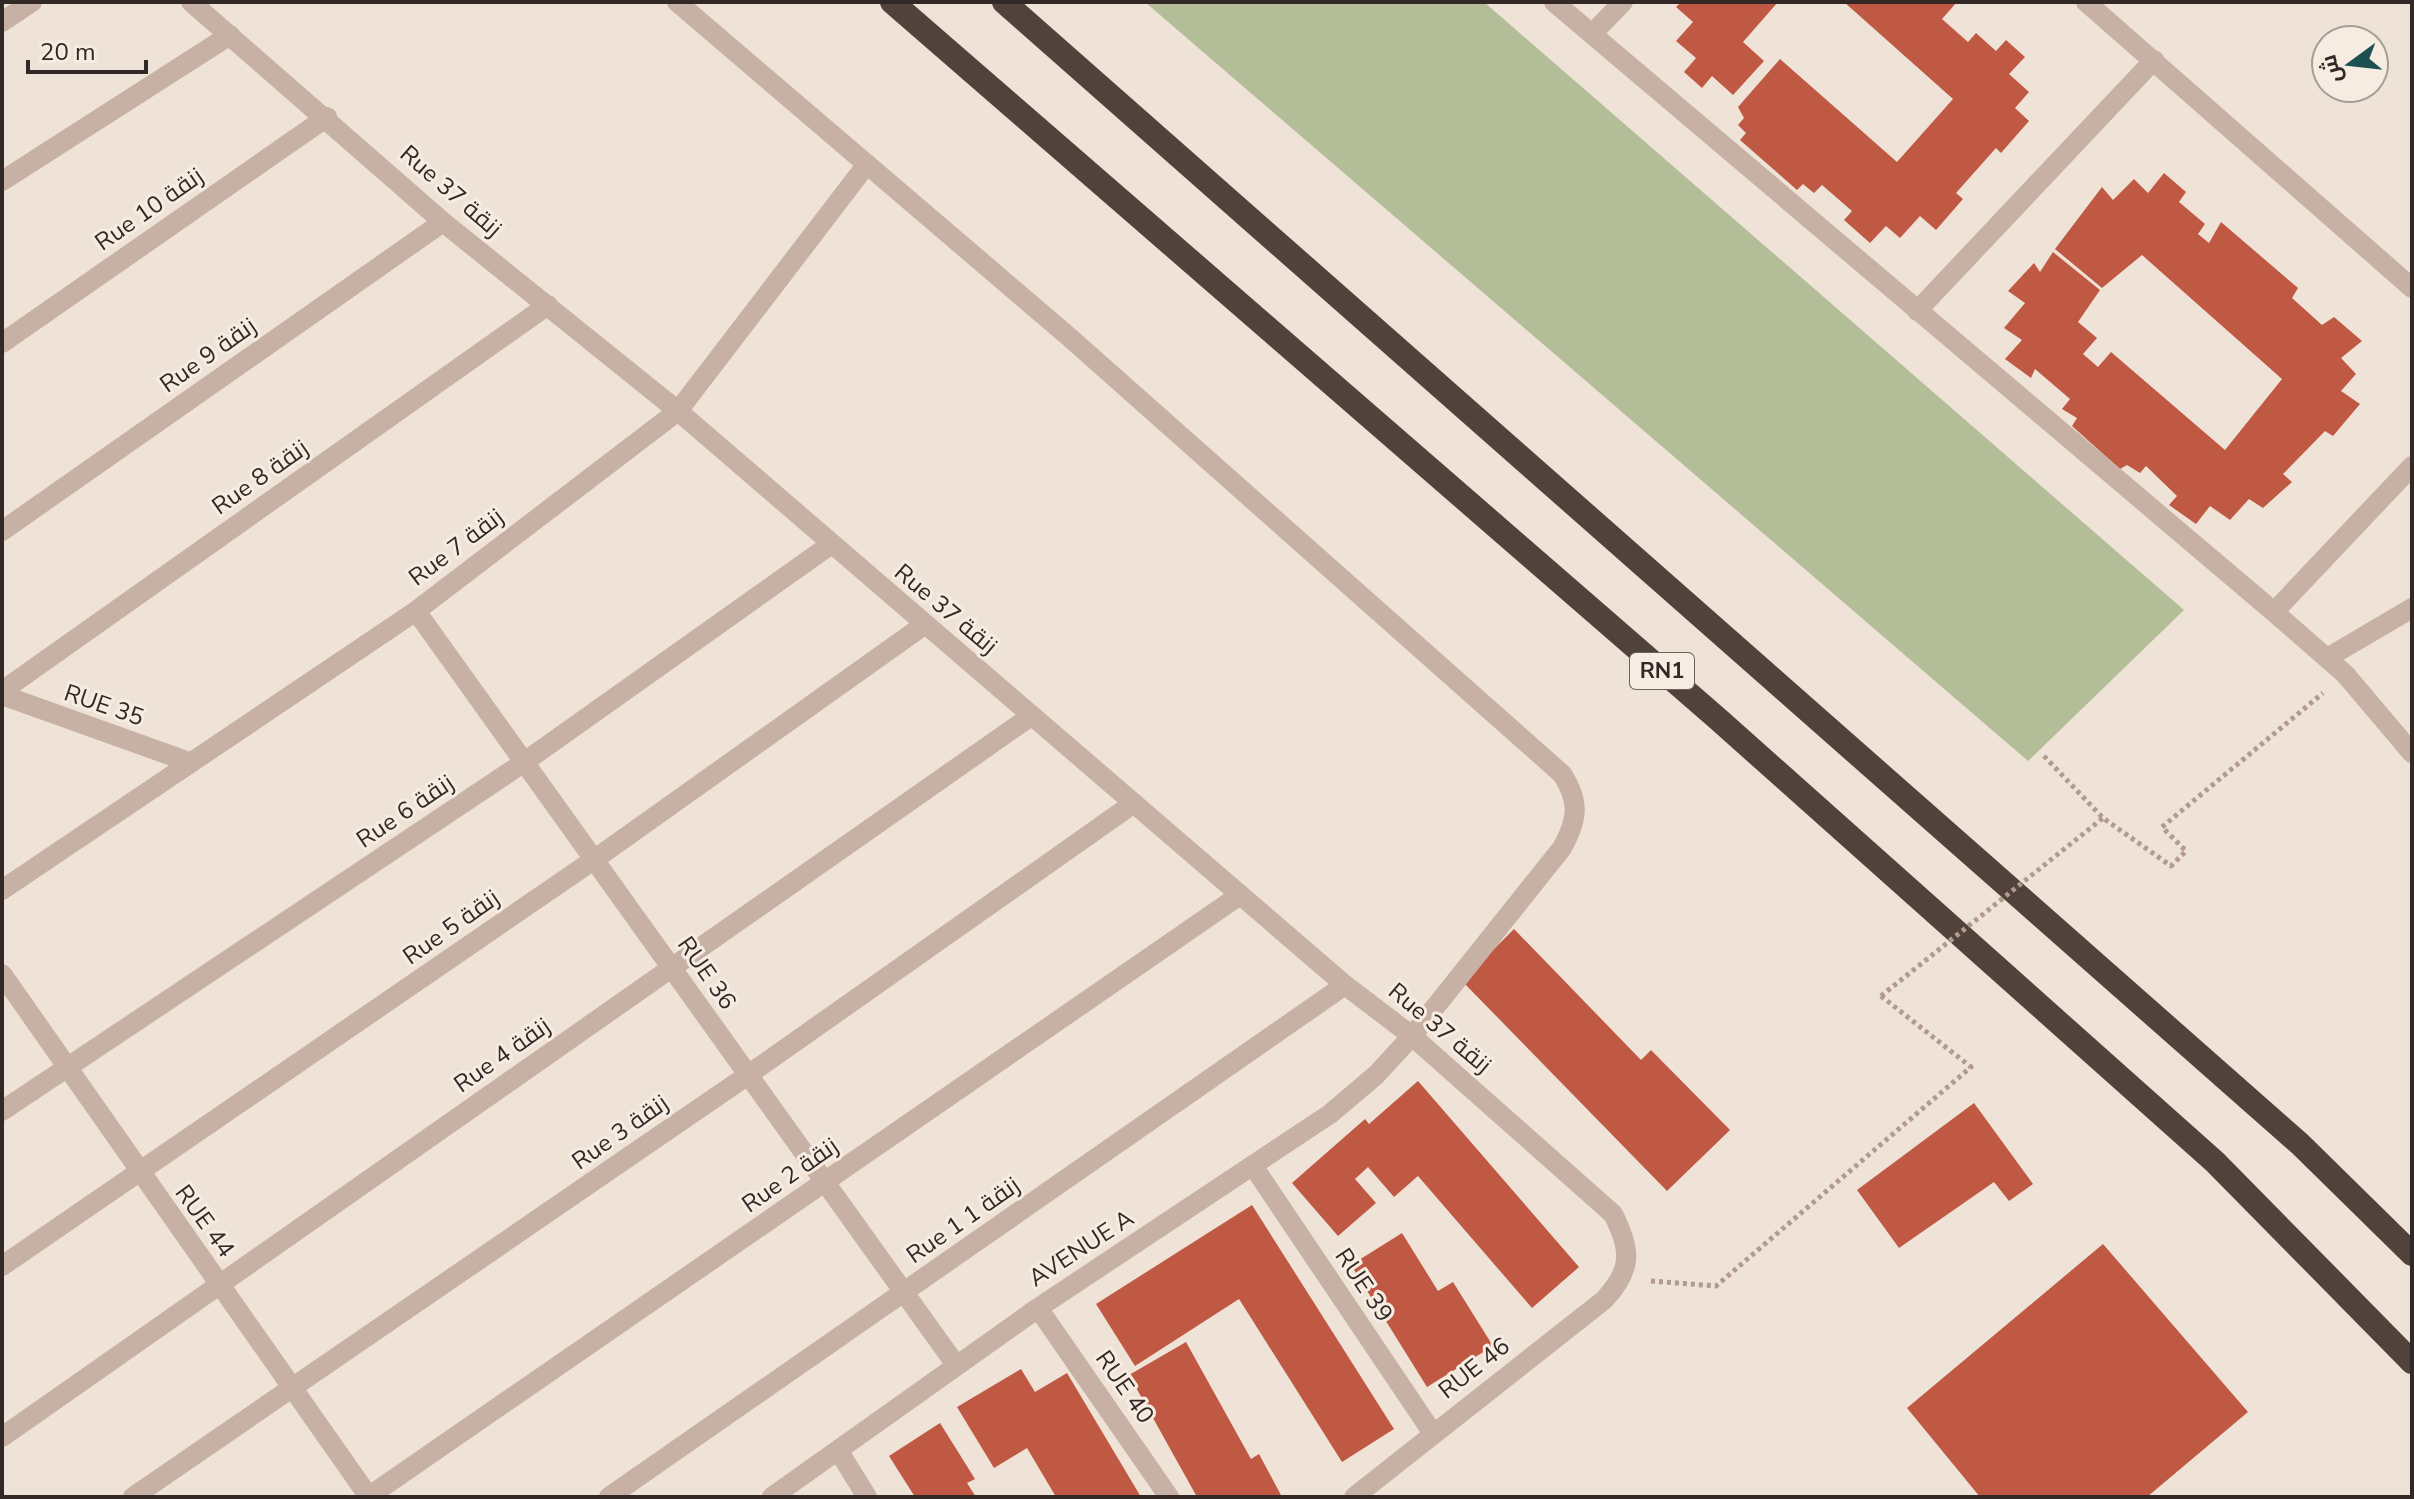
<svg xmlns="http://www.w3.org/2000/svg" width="2414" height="1499" font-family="'Nunito Sans',Cairo,sans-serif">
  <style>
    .green { fill: #b3bd98 }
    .building { fill: #c05944 }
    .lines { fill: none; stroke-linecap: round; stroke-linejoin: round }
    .path { stroke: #b29b8e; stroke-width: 5; stroke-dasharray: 4 4; stroke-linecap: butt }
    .street { stroke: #c6b1a4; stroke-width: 20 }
    .highway { stroke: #52423c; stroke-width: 24 }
    .path-bridge { stroke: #b29b8e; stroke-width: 5; stroke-dasharray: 4 4; stroke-linecap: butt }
    .labels { text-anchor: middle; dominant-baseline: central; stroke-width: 6; stroke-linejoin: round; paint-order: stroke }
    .shield { fill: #f7ece2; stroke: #6d635e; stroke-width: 2 }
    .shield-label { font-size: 22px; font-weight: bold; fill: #322825 }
    .street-label { font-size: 24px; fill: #322825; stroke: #f7ece2 }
  </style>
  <rect width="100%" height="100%" fill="#efe2d7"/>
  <path class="green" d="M 1145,2 L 1484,2 L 2184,610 L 2028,761 Z"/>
  <path class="building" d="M 1681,2 L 1778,2 L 1743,42 L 1764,61 L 1733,95 L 1712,76 L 1702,88 L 1684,72 L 1696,58 L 1676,41 L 1693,22 L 1676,7 Z
    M 1844,2 L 1957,2 L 1942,19 L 1968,42 L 1976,33 L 1996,51 L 2006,40 L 2025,57 L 2009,74 L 2029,92 L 2015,108 L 2029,121 L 2001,153 L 1996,148 L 1956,193 L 1963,199 L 1936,230 L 1920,216 L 1900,238 L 1886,226 L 1870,243 L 1844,220 L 1852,211 L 1822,185 L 1814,193 L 1803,184 L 1797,190 L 1740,140 L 1746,133 L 1738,125 L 1744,118 L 1738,107 L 1780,59 L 1897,162 L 1953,99 Z
    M 2164,173 L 2186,192 L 2179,202 L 2205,224 L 2198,234 L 2209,243 L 2221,222 L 2298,288 L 2292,298 L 2322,325 L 2334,317 L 2362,341 L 2341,358 L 2356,374 L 2341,391 L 2360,404 L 2333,436 L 2325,431 L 2283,474 L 2292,482 L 2263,508 L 2249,499 L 2230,520 L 2210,506 L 2196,524 L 2169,505 L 2177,496 L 2146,466 L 2140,473 L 2127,465 L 2120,469 L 2072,426 L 2077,418 L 2062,409 L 2070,399 L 2035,369 L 2031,378 L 2005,359 L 2022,340 L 2004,328 L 2025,303 L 2008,291 L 2034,263 L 2040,272 L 2053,252 L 2100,290 L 2078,322 L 2097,338 L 2083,354 L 2098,367 L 2111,352 L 2225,450 L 2282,379 L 2142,255 L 2102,288 L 2055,249 L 2102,187 L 2113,200 L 2134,179 L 2148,193 Z
    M 1514,929 L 1641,1060 L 1651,1050 L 1730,1130 L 1667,1191 L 1462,981 Z
    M 1418,1081 L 1579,1267 L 1532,1308 L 1418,1176 L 1394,1197 L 1368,1167 L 1355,1179 L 1376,1203 L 1338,1236 L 1292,1183 L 1365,1119 L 1369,1124 Z
    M 1974,1103 L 2033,1184 L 2009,1201 L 1994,1182 L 1899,1248 L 1857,1190 Z
    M 1252,1205 L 1394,1429 L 1342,1462 L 1239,1299 L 1135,1366 L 1096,1304 Z
    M 1402,1233 L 1438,1291 L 1453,1282 L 1493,1346 L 1427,1387 L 1351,1265 Z
    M 2103,1244 L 2248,1412 L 2147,1497 L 1980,1497 L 1907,1408 Z
    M 1186,1342 L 1251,1459 L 1259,1454 L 1282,1497 L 1197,1497 L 1129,1375 Z
    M 1021,1369 L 1035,1392 L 1067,1373 L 1141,1497 L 1056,1497 L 1027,1448 L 994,1468 L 957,1407 Z
    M 940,1423 L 975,1479 L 967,1483 L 976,1497 L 915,1497 L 889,1456 Z"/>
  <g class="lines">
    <path class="path" d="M 2044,756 L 2103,818 L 2171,866 L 2186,851 L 2162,827 L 2323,693
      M 1651,1281 L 1716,1286 L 1971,1067 L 1881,996"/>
    <path class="street" d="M 191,2 L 443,222 L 678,411 L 1345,985 L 1412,1036 L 1613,1214 C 1632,1251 1632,1270 1604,1300 L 1354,1497
      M 677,2 L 1068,336 L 1562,774 C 1580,802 1578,819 1562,848 L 1412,1036 L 1376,1075 L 1330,1114 L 1038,1308 L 772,1497
      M 1554,2 L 2274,612 L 2345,674 L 2412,753
      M 2086,2 L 2412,288
      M 2,22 L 32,2
      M 1592,34 L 1623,2
      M 2,181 L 230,35
      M 1917,311 L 2154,60
      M 2,343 L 327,117
      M 2,531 L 443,222
      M 416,611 L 956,1365
      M 2274,612 L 2412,466
      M 2327,658 L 2412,608
      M 2,691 L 548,305
      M 2,695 L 189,762
      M 2,890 L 416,611 L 678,411 L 867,164
      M 2,974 L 369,1497
      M 2,1111 L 523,763 L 830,545
      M 1253,1166 L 1432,1432
      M 2,1266 L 595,859 L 924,625
      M 1038,1308 L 1169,1497
      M 2,1437 L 1031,716
      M 838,1450 L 867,1497
      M 133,1497 L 748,1075 L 1134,803
      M 368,1497 L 1240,895
      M 609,1497 L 1345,985"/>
    <path class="highway" d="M 892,2 L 1718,719 L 2215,1162 L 2412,1362
      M 1004,2 L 2300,1144 L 2412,1254"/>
    <path class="path-bridge" d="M 1881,996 L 2103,818"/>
  </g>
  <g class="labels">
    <rect class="shield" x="1630" y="653" width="64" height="36" rx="6"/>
    <g class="shield-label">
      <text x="1662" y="671">RN1</text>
    </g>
    <g class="street-label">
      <text transform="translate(451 191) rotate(41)">Rue 37 زنقة</text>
      <text transform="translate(149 209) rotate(-35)">Rue 10 زنقة</text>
      <text transform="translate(208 355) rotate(-35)">Rue 9 زنقة</text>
      <text transform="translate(260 477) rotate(-35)">Rue 8 زنقة</text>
      <text transform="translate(456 547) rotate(-37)">Rue 7 زنقة</text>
      <text transform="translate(946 609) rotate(40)">Rue 37 زنقة</text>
      <text transform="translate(104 705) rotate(19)">RUE 35</text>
      <text transform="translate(405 811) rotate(-34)">Rue 6 زنقة</text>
      <text transform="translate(451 927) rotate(-35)">Rue 5 زنقة</text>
      <text transform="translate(707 973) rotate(55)">RUE 36</text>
      <text transform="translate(1440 1028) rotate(40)">Rue 37 زنقة</text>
      <text transform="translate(502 1055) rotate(-35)">Rue 4 زنقة</text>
      <text transform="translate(620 1132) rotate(-35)">Rue 3 زنقة</text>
      <text transform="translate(790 1175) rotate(-35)">Rue 2 زنقة</text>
      <text transform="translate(963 1220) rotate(-35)">Rue 1 زنقة 1</text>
      <text transform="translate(205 1221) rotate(54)">RUE 44</text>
      <text transform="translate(1081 1248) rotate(-33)">AVENUE A</text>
      <text transform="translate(1364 1285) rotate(56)">RUE 39</text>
      <text transform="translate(1474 1368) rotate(-38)">RUE 46</text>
      <text transform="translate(1125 1387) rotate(55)">RUE 40</text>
    </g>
  </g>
  <rect width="2414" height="1499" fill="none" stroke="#322825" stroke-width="8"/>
  <g transform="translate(2350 64) rotate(255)"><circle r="38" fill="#f7ece2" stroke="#a89e96" stroke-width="2"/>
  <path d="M0-6L14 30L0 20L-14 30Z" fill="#1d5151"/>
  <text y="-12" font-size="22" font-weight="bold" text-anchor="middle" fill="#322825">ش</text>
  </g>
  <path d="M28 60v12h118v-12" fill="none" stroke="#322825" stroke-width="4"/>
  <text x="40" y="60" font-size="24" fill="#322825" stroke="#f7ece2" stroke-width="6" paint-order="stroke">20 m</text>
</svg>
